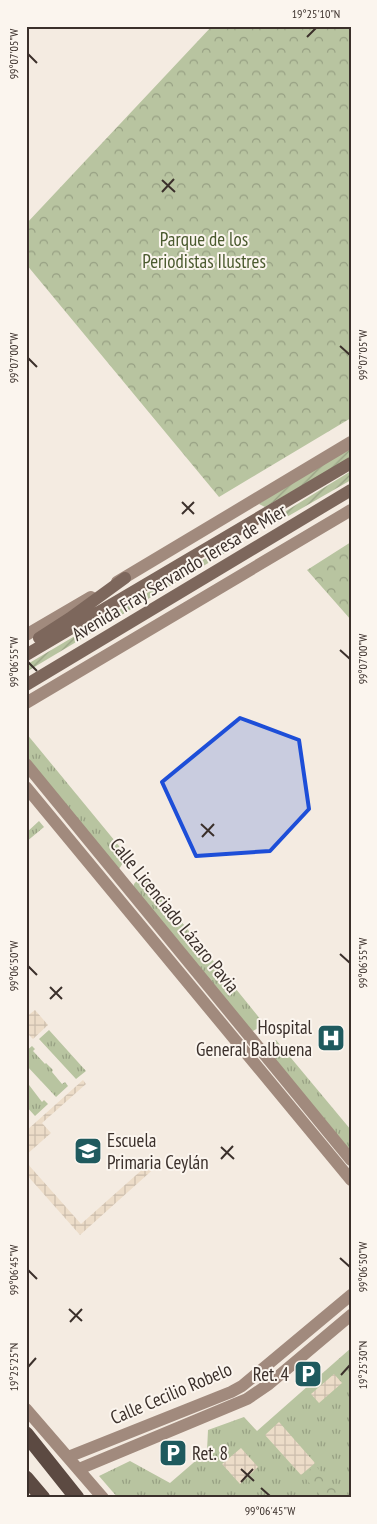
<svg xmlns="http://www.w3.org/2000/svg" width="377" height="1524" font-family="'PT Sans Narrow',sans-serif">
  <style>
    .grass { fill: url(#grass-tufts) }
    .forest { fill: url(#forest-crowns) }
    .garden { fill: url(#garden-furrows) }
    .plaza { fill: url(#plaza-grid) }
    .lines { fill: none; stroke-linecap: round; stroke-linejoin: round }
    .secondary { stroke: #a18a7d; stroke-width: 12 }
    .primary { stroke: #7d675c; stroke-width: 12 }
    .highway { stroke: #5c4a42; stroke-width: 15 }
    .marked { fill: #1d4ed8; fill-opacity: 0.2; stroke: #1d4ed8; stroke-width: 4; stroke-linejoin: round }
    .ticks { fill: none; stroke: #3b302b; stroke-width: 2 }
    .labels { text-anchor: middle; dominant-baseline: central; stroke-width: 4; stroke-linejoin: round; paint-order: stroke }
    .park-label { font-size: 19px; fill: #4a5a2e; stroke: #fbf5ee }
    .street-label { font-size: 19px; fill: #3b302b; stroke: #fbf5ee }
    .poi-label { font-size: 19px; fill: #3b302b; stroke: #fbf5ee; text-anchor: end }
    .neatline { fill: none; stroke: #3b302b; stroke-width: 2 }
    .ticks-label { font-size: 12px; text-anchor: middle; fill: #3b302b }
  </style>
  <defs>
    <pattern id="grass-tufts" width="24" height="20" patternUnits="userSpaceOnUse" patternTransform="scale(1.25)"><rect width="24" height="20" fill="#b8c4a0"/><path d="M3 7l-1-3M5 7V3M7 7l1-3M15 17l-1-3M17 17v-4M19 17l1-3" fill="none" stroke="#97a083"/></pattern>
    <pattern id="forest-crowns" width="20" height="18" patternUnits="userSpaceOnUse" patternTransform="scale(1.25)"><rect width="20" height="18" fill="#b8c4a0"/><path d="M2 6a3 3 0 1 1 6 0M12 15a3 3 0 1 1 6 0" fill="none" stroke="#97a083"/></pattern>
    <pattern id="garden-furrows" width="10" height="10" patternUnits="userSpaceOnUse" patternTransform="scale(1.25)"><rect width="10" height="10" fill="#b8c4a0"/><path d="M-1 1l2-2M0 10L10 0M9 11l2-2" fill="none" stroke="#97a083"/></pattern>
    <pattern id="plaza-grid" width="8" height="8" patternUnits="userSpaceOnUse" patternTransform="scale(1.25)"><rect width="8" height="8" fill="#ecdcc8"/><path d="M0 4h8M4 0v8" fill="none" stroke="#cbbdac"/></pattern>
  </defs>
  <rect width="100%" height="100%" fill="#f4ebe1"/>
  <path class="grass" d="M 26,733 L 124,852 L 127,857 L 119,869 L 26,758 Z
    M 39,821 L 44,827 L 26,842 L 26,833 Z
    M 141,876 L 146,878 L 261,1020 L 261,1026 L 253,1031 L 248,1029 L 133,888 L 134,884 Z
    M 49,1030 L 86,1071 L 76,1079 L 39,1039 Z
    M 273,1040 L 276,1040 L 351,1130 L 351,1154 L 266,1048 Z
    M 32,1046 L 35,1049 L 33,1051 L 45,1064 L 46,1063 L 53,1070 L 52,1072 L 62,1084 L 65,1082 L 68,1086 L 56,1097 L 26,1065 L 26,1051 Z
    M 26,1081 L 42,1102 L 44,1100 L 48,1104 L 35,1116 L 26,1106 Z
    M 351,1348 L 351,1498 L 118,1498 L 99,1476 L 130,1461 L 170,1483 L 207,1451 L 208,1430 L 244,1417 L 257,1431 Z"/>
  <path class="forest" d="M 212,26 L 351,26 L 351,418 L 219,497 L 26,264 L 26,224 Z
    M 351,542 L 351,620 L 307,570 Z
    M 315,1465 L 339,1493 L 334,1498 L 323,1498 L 303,1476 Z"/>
  <path class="garden" d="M 351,448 L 351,457 L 265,507 L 259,504 L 279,490 Z
    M 351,471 L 351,480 L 278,522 L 273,519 Z
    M 228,545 L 230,550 L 26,672 L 26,665 Z"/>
  <path class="plaza" d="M 35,1010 L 48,1025 L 33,1039 L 26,1032 L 26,1017 Z
    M 83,1080 L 86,1084 L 42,1123 L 51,1133 L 26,1155 L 26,1131 Z
    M 153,1160 L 158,1165 L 80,1235 L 26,1174 L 26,1162 L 81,1224 Z
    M 334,1374 L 342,1383 L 319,1403 L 311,1394 Z
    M 279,1422 L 315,1463 L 301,1475 L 265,1435 Z
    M 241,1448 L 258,1467 L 240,1484 L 222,1464 Z"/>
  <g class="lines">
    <path class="secondary" d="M 117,582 L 351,442
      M 26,635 L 91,597
      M 26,703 L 351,510
      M 26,764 L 351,1160
      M 26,787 L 351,1180
      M 26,1409 L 103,1498
      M 68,1457 L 231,1392 L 242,1386 L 351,1295
      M 79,1469 L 247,1399 L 269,1384 L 351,1315"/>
    <path class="primary" d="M 39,638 L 70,618 L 125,578
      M 26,655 L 351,463
      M 26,685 L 351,490"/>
    <path class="highway" d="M 26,1434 L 77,1498
      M 26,1478 L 43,1498"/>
  </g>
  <path class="marked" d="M 240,718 L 299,740 L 309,809 L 270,851 L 196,856 L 162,782 Z"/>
  <path class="ticks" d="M 307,37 L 316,28M 28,54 L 37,63M 162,180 L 175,192M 162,192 L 174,179M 340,346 L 350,355M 28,358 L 37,367M 182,502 L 194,514M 182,514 L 194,502M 340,650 L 350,659M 28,662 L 37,671M 201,824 L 214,836M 202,837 L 214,824M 340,954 L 350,963M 28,966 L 37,975M 50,987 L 62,999M 50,999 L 62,987M 221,1147 L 234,1159M 221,1159 L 233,1146M 340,1258 L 350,1267M 28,1270 L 37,1279M 69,1309 L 82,1321M 70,1322 L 82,1309M 28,1367 L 36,1358M 341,1375 L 350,1365M 241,1469 L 254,1481M 241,1482 L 253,1469M 261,1488 L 270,1496"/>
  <defs>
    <symbol id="hospital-square" viewBox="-11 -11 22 22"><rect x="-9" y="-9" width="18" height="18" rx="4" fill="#1f5a5e" stroke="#fbf5ee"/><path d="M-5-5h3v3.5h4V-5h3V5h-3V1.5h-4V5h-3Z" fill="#fff"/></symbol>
    <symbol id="school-square" viewBox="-11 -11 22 22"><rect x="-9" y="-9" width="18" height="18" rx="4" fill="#1f5a5e" stroke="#fbf5ee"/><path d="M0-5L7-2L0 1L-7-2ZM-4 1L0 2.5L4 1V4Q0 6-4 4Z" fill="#fff"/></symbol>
    <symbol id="parking-square" viewBox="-11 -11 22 22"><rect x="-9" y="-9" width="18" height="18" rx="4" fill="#1f5a5e" stroke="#fbf5ee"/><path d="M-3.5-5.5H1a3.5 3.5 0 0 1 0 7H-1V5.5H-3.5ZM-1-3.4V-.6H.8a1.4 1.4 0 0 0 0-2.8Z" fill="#fff"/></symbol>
  </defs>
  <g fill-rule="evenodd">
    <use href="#hospital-square" x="315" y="1022" width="32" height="32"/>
    <use href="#school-square" x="72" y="1135" width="32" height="32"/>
    <use href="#parking-square" x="292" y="1358" width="32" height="32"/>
    <use href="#parking-square" x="157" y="1437" width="32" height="32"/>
  </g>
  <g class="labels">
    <g class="park-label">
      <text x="204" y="239">Parque de los<tspan x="204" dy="22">Periodistas Ilustres</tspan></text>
    </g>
    <g class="street-label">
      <text transform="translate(179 572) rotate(-31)">Avenida Fray Servando Teresa de Mier</text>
      <text transform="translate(175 915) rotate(51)">Calle Licenciado Lázaro Pavia</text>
      <text transform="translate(171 1393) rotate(-23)">Calle Cecilio Robelo</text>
    </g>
    <g class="poi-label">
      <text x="312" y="1027">Hospital<tspan x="312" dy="22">General Balbuena</tspan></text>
      <text x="107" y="1140" text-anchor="start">Escuela<tspan x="107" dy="22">Primaria Ceylán</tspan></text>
      <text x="289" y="1374">Ret. 4</text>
      <text x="192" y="1453" text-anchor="start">Ret. 8</text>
    </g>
  </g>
  <rect width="377" height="1524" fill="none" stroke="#fbf5ee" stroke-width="55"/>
  <rect x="28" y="28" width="322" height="1468" class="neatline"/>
  <g class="ticks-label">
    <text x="316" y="18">19°25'10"N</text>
    <text transform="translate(14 54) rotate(-90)" y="4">99°07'05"W</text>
    <text transform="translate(363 355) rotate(-90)" y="4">99°07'05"W</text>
    <text transform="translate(14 358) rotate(-90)" y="4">99°07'00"W</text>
    <text transform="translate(363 659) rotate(-90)" y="4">99°07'00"W</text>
    <text transform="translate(14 662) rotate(-90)" y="4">99°06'55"W</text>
    <text transform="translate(363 963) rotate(-90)" y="4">99°06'55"W</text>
    <text transform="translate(14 966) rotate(-90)" y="4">99°06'50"W</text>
    <text transform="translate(363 1267) rotate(-90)" y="4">99°06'50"W</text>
    <text transform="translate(14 1270) rotate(-90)" y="4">99°06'45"W</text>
    <text transform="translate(363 1365) rotate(-90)" y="4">19°25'30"N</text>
    <text transform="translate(14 1367) rotate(-90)" y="4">19°25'25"N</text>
    <text x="270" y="1515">99°06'45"W</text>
  </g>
</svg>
